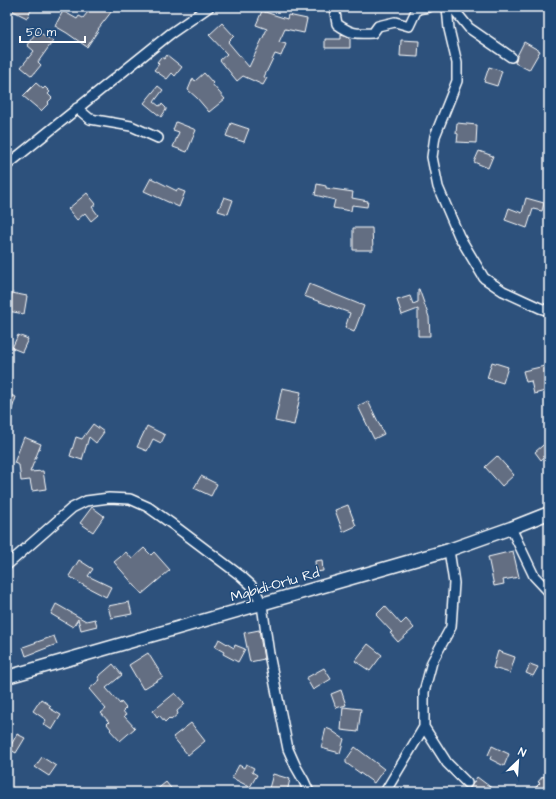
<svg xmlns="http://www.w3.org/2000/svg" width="556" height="799" font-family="'Architects Daughter',sans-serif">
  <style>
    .building { fill: #636e82; stroke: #fff }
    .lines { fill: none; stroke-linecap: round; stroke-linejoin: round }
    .minor-casing { stroke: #fff; stroke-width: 12 }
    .major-casing { stroke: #fff; stroke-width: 15 }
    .minor { stroke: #1f4a7a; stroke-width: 9 }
    .major { stroke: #1f4a7a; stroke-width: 12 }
    .labels { text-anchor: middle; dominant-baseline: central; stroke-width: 3; stroke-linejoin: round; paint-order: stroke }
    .street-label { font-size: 14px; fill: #fff; stroke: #1f4a7a }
  </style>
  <rect width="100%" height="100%" fill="#2d517c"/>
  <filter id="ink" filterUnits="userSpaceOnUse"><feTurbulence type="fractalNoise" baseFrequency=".025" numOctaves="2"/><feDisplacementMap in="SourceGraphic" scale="8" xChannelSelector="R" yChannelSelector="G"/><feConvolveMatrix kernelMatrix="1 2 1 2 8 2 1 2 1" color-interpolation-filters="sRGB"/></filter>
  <g filter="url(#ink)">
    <path class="building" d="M 7,7 L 32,7 L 27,18 L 7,8 Z
      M 92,7 L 115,7 L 98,29 L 99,29 L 87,47 L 67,33 L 55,26 L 63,11 L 77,19 L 79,16 L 83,18 Z
      M 262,11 L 287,19 L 288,15 L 307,19 L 304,33 L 285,29 L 279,42 L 286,44 L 281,56 L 275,54 L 264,77 L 267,78 L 263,85 L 243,76 L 237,81 L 220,60 L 227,54 L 209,35 L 222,23 L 234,36 L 228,42 L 249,67 L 267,29 L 256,25 Z
      M 37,31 L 53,41 L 38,62 L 41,65 L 32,76 L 21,67 L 34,51 L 27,45 Z
      M 341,35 L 350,38 L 350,48 L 325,48 L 325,39 L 341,39 Z
      M 401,40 L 419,41 L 418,57 L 400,56 Z
      M 524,42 L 540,51 L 529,70 L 515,63 L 517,56 Z
      M 167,55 L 182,67 L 175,76 L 172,73 L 167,79 L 154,70 L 159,64 L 157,62 L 161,57 L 164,59 Z
      M 489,67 L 502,71 L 497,86 L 484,82 Z
      M 204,73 L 213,83 L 212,84 L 225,99 L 209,112 L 197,98 L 188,90 L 193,78 L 195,81 Z
      M 36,83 L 43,89 L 45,87 L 50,92 L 48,94 L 52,98 L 48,102 L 49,103 L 41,111 L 23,96 Z
      M 158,86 L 163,90 L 154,102 L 159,106 L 162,104 L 166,108 L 166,110 L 161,117 L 144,103 Z
      M 176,122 L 196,130 L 187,152 L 173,147 L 179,132 L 173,130 Z
      M 231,123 L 249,129 L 244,142 L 226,136 Z
      M 457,123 L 477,125 L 476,143 L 457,142 L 458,134 L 456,133 Z
      M 479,151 L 493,156 L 488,168 L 474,162 Z
      M 151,178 L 177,191 L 177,189 L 185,192 L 179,207 L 144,191 Z
      M 317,184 L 326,186 L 326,188 L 353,192 L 352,198 L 368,201 L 367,207 L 352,205 L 351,211 L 333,208 L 335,200 L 315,195 Z
      M 87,193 L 96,204 L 92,207 L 98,215 L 91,221 L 85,213 L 77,220 L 68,209 Z
      M 224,197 L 233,200 L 228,214 L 218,211 Z
      M 526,198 L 544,203 L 542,211 L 533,209 L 527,228 L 505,220 L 509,208 L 522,213 Z
      M 353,228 L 372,228 L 373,250 L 353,250 Z
      M 309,284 L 364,306 L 354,332 L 345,328 L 350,313 L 304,296 Z
      M 418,289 L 419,289 L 429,317 L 430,336 L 418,336 L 418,309 L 402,315 L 397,300 L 410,296 L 413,304 L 418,302 Z
      M 12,293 L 27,296 L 24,314 L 8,311 Z
      M 18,335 L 28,339 L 22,352 L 12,348 Z
      M 492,362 L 508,367 L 503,383 L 487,378 Z
      M 549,365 L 549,390 L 534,394 L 531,381 L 526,382 L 523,371 Z
      M 282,388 L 301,392 L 294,425 L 275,421 Z
      M 7,394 L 16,397 L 8,421 L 7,420 Z
      M 368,401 L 384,434 L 374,439 L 358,406 Z
      M 93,424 L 104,432 L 96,443 L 89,437 L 82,460 L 70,456 L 76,437 L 82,439 Z
      M 147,426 L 165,435 L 161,443 L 153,439 L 147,451 L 137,447 Z
      M 24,437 L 41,444 L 30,472 L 43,471 L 46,489 L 32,491 L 30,480 L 21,481 L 19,465 L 14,463 Z
      M 549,440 L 549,453 L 541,460 L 535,452 Z
      M 497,456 L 514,475 L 502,486 L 485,467 Z
      M 201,476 L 217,484 L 211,496 L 194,488 Z
      M 348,505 L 356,526 L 343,532 L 335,510 Z
      M 92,507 L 104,516 L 93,532 L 80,523 Z
      M 144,548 L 151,555 L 154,552 L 170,570 L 142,594 L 114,562 L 126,552 L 132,559 Z
      M 513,551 L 519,577 L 503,580 L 504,584 L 494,586 L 488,557 Z
      M 79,560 L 93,569 L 88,576 L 111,587 L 106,597 L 83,585 L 69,576 Z
      M 322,560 L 323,571 L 316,572 L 315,561 Z
      M 129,602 L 132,614 L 111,618 L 108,606 Z
      M 56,604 L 86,621 L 95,619 L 97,626 L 81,630 L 78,619 L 73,627 L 51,614 Z
      M 385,606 L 401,624 L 406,619 L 414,628 L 398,642 L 390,633 L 392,632 L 376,615 Z
      M 259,630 L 264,659 L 250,662 L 244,633 Z
      M 54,636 L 57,644 L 26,656 L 23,647 Z
      M 219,639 L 234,648 L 235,645 L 245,649 L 238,662 L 223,654 L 224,652 L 215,647 Z
      M 368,644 L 382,655 L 370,671 L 355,661 Z
      M 498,651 L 515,657 L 510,673 L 493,668 Z
      M 148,653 L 163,677 L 143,689 L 129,665 Z
      M 113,664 L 122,675 L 106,688 L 120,704 L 121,702 L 126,708 L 123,711 L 126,715 L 124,716 L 135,728 L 120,741 L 110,730 L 111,729 L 107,724 L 109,722 L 101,713 L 106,709 L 89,689 L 100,680 L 98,677 Z
      M 530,664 L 538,667 L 533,676 L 526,673 Z
      M 324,668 L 331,679 L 313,690 L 306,678 Z
      M 341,690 L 346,705 L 336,708 L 331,694 Z
      M 175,693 L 185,704 L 177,711 L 178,714 L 171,720 L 169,718 L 165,722 L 159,715 L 157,717 L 153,711 Z
      M 41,699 L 51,706 L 49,708 L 61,715 L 52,730 L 43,724 L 46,720 L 33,711 Z
      M 343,707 L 361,709 L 358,732 L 341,730 Z
      M 191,723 L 205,741 L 188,755 L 173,737 Z
      M 326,728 L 331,730 L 344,739 L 340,753 L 321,748 Z
      M 17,734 L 25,738 L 16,753 L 9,749 Z
      M 492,746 L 509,754 L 504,766 L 490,759 L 491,756 L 488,755 Z
      M 355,747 L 384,769 L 374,783 L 346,763 L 346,760 Z
      M 42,757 L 56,766 L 49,776 L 35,767 Z
      M 246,764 L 254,768 L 252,772 L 257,775 L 250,787 L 232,778 L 239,765 L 244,768 Z
      M 273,774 L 290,779 L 287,792 L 268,792 Z
      M 543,776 L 549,781 L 549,792 L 540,792 L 535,788 L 540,783 L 538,782 Z
      M 477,777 L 497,792 L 467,792 L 471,787 Z
      M 166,782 L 174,792 L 154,792 Z"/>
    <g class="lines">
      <defs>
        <path id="minor" d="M 334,7 L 337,24 C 351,34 356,34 373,33 L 378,26 L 395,22 L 409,26 L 417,9 L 429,7
          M 447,7 L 449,29 L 457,63 L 457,81 L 435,136 L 432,157 L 438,187 L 459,236 L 484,278 L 503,291 L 540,308 L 549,311
          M 452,7 L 469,28 L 511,57
          M 77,108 L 90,119 L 131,126 L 158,138
          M 7,165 L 170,34 L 209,7
          M 511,528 L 534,576 L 549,592
          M 449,550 L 454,583 L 451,627 L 432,662 L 424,692 L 424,727 L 447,763 L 467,783
          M 7,565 L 72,508 L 86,501 L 109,498 L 130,499 L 148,507 L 172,524 L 241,576 L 251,585 L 258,596 L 262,605 L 269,654 L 288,749 L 296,767 L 304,781 L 309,792
          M 385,792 L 424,727"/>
        <path id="major" d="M 7,677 L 449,550 L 511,528 L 549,513"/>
      </defs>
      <use href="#minor" class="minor-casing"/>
      <use href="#major" class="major-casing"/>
      <use href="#minor" class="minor"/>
      <use href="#major" class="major"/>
    </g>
  </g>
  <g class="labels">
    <g class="street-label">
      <text transform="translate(275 585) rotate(-16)">Mgbidi-Orlu Rd</text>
    </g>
  </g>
  <rect width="556" height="799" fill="none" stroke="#1f4a7a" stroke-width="24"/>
  <rect x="12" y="12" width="532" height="775" fill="none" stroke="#fff" stroke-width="1.5" filter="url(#ink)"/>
  <g transform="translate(518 761) rotate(25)" stroke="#1f4a7a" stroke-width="3" paint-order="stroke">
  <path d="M0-3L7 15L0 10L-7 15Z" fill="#ffffff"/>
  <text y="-6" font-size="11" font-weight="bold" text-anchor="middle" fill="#ffffff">N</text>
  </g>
  <path d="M20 36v6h65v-6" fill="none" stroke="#ffffff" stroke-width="2"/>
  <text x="26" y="36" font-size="12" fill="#ffffff" stroke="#1f4a7a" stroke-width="3" paint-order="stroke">50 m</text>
</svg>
